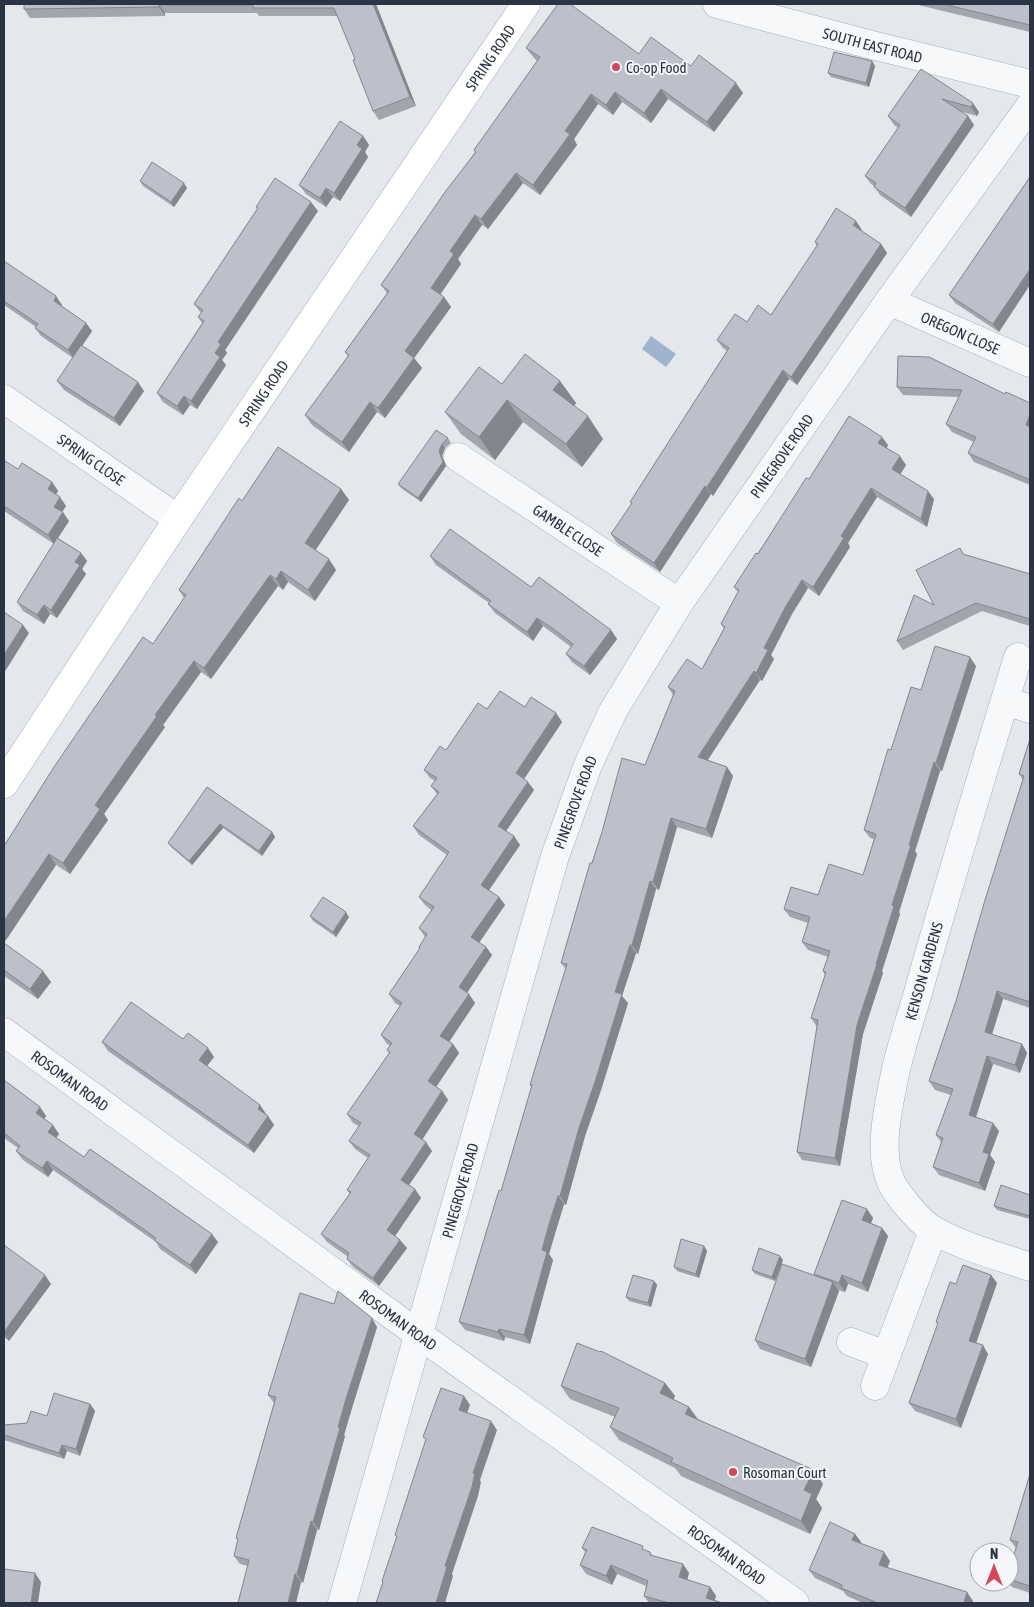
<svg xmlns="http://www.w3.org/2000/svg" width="1034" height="1607" font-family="'Asap Condensed',sans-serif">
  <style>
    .water { fill: #9fb4cc }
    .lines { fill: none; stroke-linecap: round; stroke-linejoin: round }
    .street-casing { stroke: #a9aeb7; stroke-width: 29 }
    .secondary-casing { stroke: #a9aeb7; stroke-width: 29 }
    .street { stroke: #f7f8fa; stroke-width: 28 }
    .secondary { stroke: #fff; stroke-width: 28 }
    .wall { fill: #a1a5ae }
    .shaded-wall { fill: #83868d }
    .building { fill: #bbc0ca; stroke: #83868d }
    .poi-dot { fill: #d1495b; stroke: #f4f6f9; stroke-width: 2 }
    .labels { text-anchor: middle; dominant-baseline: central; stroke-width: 4; stroke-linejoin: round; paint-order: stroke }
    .street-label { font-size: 15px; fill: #2b3445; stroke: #f4f6f9 }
    .poi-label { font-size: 15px; fill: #2b3445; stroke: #f4f6f9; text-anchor: start }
  </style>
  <rect width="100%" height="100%" fill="#e4e7ec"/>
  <path class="water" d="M 651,336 L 676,354 L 666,367 L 642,349 Z"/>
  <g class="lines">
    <defs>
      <g id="street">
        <path id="s1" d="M 717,4 L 872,45 L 1030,84"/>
        <path id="s2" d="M 889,301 L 1030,363"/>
        <path id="s3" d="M 4,399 L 178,519"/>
        <path id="s4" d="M 458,457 L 679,603"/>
        <path d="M 1018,657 C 985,765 952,873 921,982 C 912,1016 899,1049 893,1084 C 887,1112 878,1157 892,1184 C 900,1198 921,1224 935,1231 C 964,1247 998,1256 1030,1267"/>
        <path d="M 1005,701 L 1030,709"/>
        <path id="s5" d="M 4,1032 L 418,1334 L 795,1603"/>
        <path d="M 851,1342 L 886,1355"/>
        <path d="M 875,1386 L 933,1231"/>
        <path id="s6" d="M 342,1603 L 555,856 L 588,765 L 613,711 L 679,603 L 889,301 L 1030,106"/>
      </g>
      <g id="secondary">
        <path id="s7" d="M 4,784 L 178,519 L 526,4"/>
      </g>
    </defs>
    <use href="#street" class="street-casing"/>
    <use href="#secondary" class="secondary-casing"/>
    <use href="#street" class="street"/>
    <use href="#secondary" class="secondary"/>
  </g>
  <path class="wall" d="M 24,4 L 376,4 L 416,106 L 379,120 L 373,111 L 355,59 L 338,16 L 259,16 L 257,13 L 165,13 L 165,16 L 30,18 L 24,9 Z
    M 914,4 L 1030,4 L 1030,32 Z
    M 526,48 L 639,54 L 691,66 L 743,93 L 714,132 L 668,99 L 651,123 L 622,102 L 613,115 L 598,104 L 574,139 L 577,145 L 540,195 L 523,183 L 488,229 L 482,225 L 458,259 L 461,264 L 440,294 L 444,297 L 451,307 L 414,358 L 422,368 L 385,418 L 377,412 L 349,452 L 312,425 L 305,415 L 348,356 L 345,352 L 387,293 L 381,285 L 475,152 L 474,150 L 537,61 L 534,58 Z
    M 872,61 L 875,66 L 869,87 L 831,77 L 828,73 Z
    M 921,69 L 979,112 L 977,116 L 959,111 L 968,116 L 974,125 L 911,217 L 880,195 L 874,186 L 871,184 L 865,176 L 898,128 L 894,125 L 888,116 Z
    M 363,136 L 369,145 L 365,152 L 368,157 L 340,201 L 333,197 L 326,207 L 306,194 L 299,185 Z
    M 1030,177 L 999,332 L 955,303 L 949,295 Z
    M 140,181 L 187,188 L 174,207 L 143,186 Z
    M 256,207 L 318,211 L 225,350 L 227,353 L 222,360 L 226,365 L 197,409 L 190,405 L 183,415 L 163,402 L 157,393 L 202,323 L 198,317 L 201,313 L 194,304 L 257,209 Z
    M 862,230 L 861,231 L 881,244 L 887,253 L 797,385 L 789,379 L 713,496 L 711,494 L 660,572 L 617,543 L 611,534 L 632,504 L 630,502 L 727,351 L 723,348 L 717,340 L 747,322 L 771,315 L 817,246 L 815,242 Z
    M 4,261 L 62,305 L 62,306 L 92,331 L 82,346 L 144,391 L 120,426 L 64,390 L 57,381 L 73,358 L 41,336 L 35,328 L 36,327 L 4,305 Z
    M 898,356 L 1030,403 L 1030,485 L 974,462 L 968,453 L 974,442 L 952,432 L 946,424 L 959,397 L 903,395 L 897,387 Z
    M 560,381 L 576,403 L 574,406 L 603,439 L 582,467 L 523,422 L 495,460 L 461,434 L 445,412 L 502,384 Z
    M 448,438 L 451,443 L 445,448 L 442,456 L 446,466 L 421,502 L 401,488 L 398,484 Z
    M 888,445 L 887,448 L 906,465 L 900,474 L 934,499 L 927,527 L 877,497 L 848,543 L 850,547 L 819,596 L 808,588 L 792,614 L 771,655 L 774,659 L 762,681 L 760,680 L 707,760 L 727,767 L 733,776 L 712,838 L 677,827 L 659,890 L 656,889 L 638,954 L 636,953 L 622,996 L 628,1003 L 601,1090 L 585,1136 L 566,1205 L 564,1204 L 555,1233 L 549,1254 L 553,1260 L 530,1344 L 505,1337 L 504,1341 L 465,1330 L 459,1322 L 501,1191 L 532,1087 L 530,1085 L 566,969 L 561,963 L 592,863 L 645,765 L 673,695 L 668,687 L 702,669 L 724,629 L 721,624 L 738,592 L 734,587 L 809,479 Z
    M 4,463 L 52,482 L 58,491 L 56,494 L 66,506 L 62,512 L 69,521 L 58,538 L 81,553 L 87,561 L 82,569 L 86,574 L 57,618 L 50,614 L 44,624 L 23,611 L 17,602 L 54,544 L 4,511 Z
    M 341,489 L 349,500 L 315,550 L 336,570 L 315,601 L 288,582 L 283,590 L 278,586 L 211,679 L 201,672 L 163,725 L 165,727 L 104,814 L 108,820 L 70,874 L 56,865 L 4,943 L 51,982 L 38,999 L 4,976 L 4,846 L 153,644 L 184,598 L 179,590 L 242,501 Z
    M 965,555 L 1030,574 L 1030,626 L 982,611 L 903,650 L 897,641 L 934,605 Z
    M 430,556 L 531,587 L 611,630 L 617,639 L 590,675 L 572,662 L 566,654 L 571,647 L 543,626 L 533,641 L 495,613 L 488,604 L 489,603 L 436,565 Z
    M 976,666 L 942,771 L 940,771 L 915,851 L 917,854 L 899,912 L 900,914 L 882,971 L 883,973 L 863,1034 L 840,1166 L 802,1160 L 797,1152 L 817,1027 L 811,1018 L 825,975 L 823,971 L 828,957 L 808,950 L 802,942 L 808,923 L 790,917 L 784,909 L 818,895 L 863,875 L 874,839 L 870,838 L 864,830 L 891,750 Z
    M 525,707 L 556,713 L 562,722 L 524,779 L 534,790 L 506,831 L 514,836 L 520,845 L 489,890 L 499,897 L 505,905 L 479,942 L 486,947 L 492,955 L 467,993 L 475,1003 L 449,1042 L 453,1044 L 459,1053 L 436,1087 L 442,1091 L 448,1100 L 422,1140 L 432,1151 L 409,1185 L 421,1198 L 395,1236 L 407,1248 L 379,1286 L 353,1267 L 347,1259 L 348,1257 L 327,1242 L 321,1234 L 350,1194 L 347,1190 L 368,1158 L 355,1149 L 349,1141 L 359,1126 L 353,1123 L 347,1114 L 389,1053 L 387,1050 L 390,1046 L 387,1044 L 381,1035 L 400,1006 L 395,1003 L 389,994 L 420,949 L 419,947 L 425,937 L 419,928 L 431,910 L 425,905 L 419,897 L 447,855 L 419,835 L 413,826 L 437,794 L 431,786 L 435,781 L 430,778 L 424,770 L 446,750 L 487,709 Z
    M 1030,739 L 1030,1008 L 1003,999 L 992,1035 L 1022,1044 L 1027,1053 L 1020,1073 L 993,1064 L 976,1117 L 999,1131 L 990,1155 L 995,1162 L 985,1191 L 939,1175 L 933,1167 L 941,1142 L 936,1135 L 951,1095 L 935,1090 L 929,1081 L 956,1001 L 1023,780 L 1019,774 Z
    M 207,787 L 272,832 L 275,837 L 262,856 L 223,828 L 192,865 L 171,847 L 168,843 Z
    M 310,916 L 349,917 L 336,937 L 313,921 Z
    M 183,1039 L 214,1057 L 207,1066 L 260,1105 L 266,1114 L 268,1116 L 274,1125 L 254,1153 L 108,1051 L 102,1042 Z
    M 4,1080 L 40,1107 L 46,1116 L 44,1119 L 59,1134 L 56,1138 L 84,1157 L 218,1242 L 196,1274 L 160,1249 L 156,1242 L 53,1170 L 48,1177 L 23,1160 L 16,1151 L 18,1148 L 4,1138 Z
    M 1030,1195 L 1030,1219 L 997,1210 L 994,1206 Z
    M 867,1209 L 873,1218 L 871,1223 L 882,1228 L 888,1236 L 868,1292 L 848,1284 L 845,1292 L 838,1290 L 839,1291 L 811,1367 L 760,1349 L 755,1340 L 816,1276 L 814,1274 Z
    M 4,1245 L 51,1284 L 9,1341 L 4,1337 Z
    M 704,1246 L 707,1251 L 699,1278 L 677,1271 L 674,1267 Z
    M 783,1260 L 775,1281 L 755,1274 L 752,1270 Z
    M 991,1275 L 997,1283 L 976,1343 L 988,1354 L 961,1428 L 915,1411 L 909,1403 L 938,1324 L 936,1322 L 956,1284 Z
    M 654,1281 L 657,1285 L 651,1307 L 629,1301 L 626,1297 Z
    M 377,1327 L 352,1408 L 344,1435 L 345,1436 L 319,1530 L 317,1530 L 303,1583 L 301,1582 L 296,1603 L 238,1603 L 248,1566 L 240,1564 L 234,1556 L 238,1540 L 236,1538 L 274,1403 L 268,1395 Z
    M 665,1383 L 675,1396 L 673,1399 L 689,1407 L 698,1419 L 823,1484 L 816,1499 L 822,1508 L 810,1534 L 681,1476 L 675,1468 L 619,1440 L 610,1427 L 615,1417 L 570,1399 L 561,1386 Z
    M 90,1404 L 95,1411 L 80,1456 L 67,1451 L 64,1459 L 4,1440 L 4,1425 L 27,1423 L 47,1416 Z
    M 1030,1474 L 1030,1593 L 1012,1587 L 1008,1582 L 1009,1582 L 1009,1569 L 1016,1548 L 1010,1540 Z
    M 855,1534 L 861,1542 L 861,1543 L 890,1561 L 887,1567 L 973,1601 L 972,1603 L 863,1603 L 847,1596 L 843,1591 L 815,1578 L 809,1570 Z
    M 582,1548 L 647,1551 L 650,1552 L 652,1555 L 689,1573 L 687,1580 L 710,1587 L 716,1596 L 714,1601 L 723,1603 L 649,1603 L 644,1596 L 646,1586 L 617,1574 L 612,1585 L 586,1574 L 580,1565 L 585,1552 Z"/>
  <path class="shaded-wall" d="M 373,4 L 376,4 L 416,106 L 410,97 Z
    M 159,5 L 165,13 L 165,16 L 159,7 Z
    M 872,61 L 875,66 L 869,87 L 866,83 Z
    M 736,83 L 743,93 L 714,132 L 707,122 Z
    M 661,89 L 668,99 L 651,123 L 644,113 Z
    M 615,92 L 622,102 L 613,115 L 606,105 Z
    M 591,94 L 598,104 L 574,139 L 577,145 L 540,195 L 533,185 L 565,131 Z
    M 973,103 L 979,112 L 977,116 L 971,107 Z
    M 968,116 L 974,125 L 911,217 L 905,208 Z
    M 363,136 L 369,145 L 365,152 L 368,157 L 340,201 L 334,193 L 357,145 Z
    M 516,173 L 523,183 L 488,229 L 481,219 Z
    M 184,183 L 187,188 L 174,207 L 171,202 Z
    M 326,188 L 333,197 L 326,207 L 320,198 Z
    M 311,202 L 318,211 L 225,350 L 227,353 L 222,360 L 226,365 L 197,409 L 191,401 L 215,353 L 218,342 Z
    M 475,215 L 482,225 L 458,259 L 461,264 L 438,298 L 431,288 L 450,251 Z
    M 856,221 L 862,230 L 859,234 L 853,225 Z
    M 881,244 L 887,253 L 797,385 L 791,377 Z
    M 1030,269 L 1030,285 L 999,332 L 993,324 Z
    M 56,296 L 62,305 L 60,309 L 54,301 Z
    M 444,297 L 451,307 L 412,361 L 405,351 Z
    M 86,323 L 92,331 L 74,358 L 68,350 Z
    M 414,358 L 422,368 L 385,418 L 378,408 Z
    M 783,370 L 789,379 L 713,496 L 707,487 Z
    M 560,381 L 576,403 L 569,413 L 553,390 Z
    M 138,382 L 144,391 L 120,426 L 114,418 Z
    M 184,396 L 190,405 L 183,415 L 177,406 Z
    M 507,400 L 523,422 L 495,460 L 479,437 Z
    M 370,402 L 377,412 L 349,452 L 342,442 Z
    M 1030,414 L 1030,432 L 1026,425 Z
    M 588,416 L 603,439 L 582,467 L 566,444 Z
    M 882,437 L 888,445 L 884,451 L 878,443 Z
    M 442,444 L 445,448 L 442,456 L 446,466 L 421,502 L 418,498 Z
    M 900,456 L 906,465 L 898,478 L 892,469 Z
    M 52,482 L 58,491 L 54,497 L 48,489 Z
    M 705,486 L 711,494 L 660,572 L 654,563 Z
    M 871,488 L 877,497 L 848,543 L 850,547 L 819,596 L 813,587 L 841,536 Z
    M 341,489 L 349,500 L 313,554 L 305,543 Z
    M 928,491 L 934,499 L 927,527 L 921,519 Z
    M 60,497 L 66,506 L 60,515 L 54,507 Z
    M 63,512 L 69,521 L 54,544 L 48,535 Z
    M 81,553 L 87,561 L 82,569 L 86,574 L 57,618 L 51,610 L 75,562 Z
    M 329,559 L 336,570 L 315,601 L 308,590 Z
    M 281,571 L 288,582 L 283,590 L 276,579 Z
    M 270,575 L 278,586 L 211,679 L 204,668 Z
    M 802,580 L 808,588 L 792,614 L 771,655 L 774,659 L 762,681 L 756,673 L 764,648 L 786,606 Z
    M 44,605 L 50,614 L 44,624 L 37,615 Z
    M 537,618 L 543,626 L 533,641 L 527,632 Z
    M 23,625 L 29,633 L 4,673 L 4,655 Z
    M 611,630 L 617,639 L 590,675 L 584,666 Z
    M 970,657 L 976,666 L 942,771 L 936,763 Z
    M 194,661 L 201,672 L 163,725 L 165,727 L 104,814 L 108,820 L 70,874 L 63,863 L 95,805 L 155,715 Z
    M 754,671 L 760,680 L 704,766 L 698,757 Z
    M 556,713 L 562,722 L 522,782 L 516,773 Z
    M 934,762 L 940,771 L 915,851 L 917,854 L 899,912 L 900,914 L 882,971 L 883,973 L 863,1034 L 840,1166 L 835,1158 L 857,1025 L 876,964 L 909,845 Z
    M 727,767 L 733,776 L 712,838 L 706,829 Z
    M 528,782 L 534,790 L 504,834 L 498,826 Z
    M 671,818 L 677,827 L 659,890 L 653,882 Z
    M 220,824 L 223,828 L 192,865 L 189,861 Z
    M 272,832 L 275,837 L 262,856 L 259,851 Z
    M 514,836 L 520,845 L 487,893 L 481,885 Z
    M 49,854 L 56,865 L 4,943 L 4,921 Z
    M 650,881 L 656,889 L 638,954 L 632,945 Z
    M 499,897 L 505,905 L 477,946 L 471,937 Z
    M 346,912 L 349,917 L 336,937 L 333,932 Z
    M 630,945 L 636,953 L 622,996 L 628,1003 L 601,1090 L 585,1136 L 566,1205 L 560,1196 L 615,992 Z
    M 486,947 L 492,955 L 465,996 L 459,987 Z
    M 43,971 L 51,982 L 38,999 L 30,989 Z
    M 997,991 L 1003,999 L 990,1040 L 985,1032 Z
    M 469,994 L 475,1003 L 447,1045 L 440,1036 Z
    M 453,1044 L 459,1053 L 434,1090 L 428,1081 Z
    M 1022,1044 L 1027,1053 L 1020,1073 L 1015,1065 Z
    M 208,1048 L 214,1057 L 205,1068 L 199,1060 Z
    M 987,1056 L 993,1064 L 974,1123 L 969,1115 Z
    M 442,1091 L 448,1100 L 420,1143 L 414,1134 Z
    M 260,1105 L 266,1114 L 264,1117 L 258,1109 Z
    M 40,1107 L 46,1116 L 42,1122 L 36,1113 Z
    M 268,1116 L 274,1125 L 254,1153 L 248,1145 Z
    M 993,1123 L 999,1131 L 990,1155 L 995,1162 L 985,1191 L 979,1183 L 983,1152 Z
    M 53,1125 L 59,1134 L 54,1141 L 48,1132 Z
    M 426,1142 L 432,1151 L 407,1188 L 401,1180 Z
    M 47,1161 L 53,1170 L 48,1177 L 42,1168 Z
    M 415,1189 L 421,1198 L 393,1239 L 387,1230 Z
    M 558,1196 L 564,1204 L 549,1254 L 553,1260 L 530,1344 L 524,1335 L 542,1250 Z
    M 867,1209 L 873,1218 L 869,1229 L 862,1220 Z
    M 882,1228 L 888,1236 L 868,1292 L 862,1283 Z
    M 212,1234 L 218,1242 L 196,1274 L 190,1265 Z
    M 400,1240 L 407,1248 L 379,1286 L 373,1278 Z
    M 704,1246 L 707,1251 L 699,1278 L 696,1274 Z
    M 780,1256 L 783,1260 L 775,1281 L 772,1277 Z
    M 45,1275 L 51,1284 L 9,1341 L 4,1333 L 4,1332 Z
    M 842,1275 L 848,1284 L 845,1292 L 839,1283 Z
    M 991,1275 L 997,1283 L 974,1349 L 969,1341 Z
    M 654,1281 L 657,1285 L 651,1307 L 648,1303 Z
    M 833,1282 L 839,1291 L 811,1367 L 805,1359 Z
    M 372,1318 L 377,1327 L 352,1408 L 344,1435 L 345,1436 L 319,1530 L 313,1522 L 346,1399 Z
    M 499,1329 L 505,1337 L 504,1341 L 498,1332 Z
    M 983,1345 L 988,1354 L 961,1428 L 956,1419 Z
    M 665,1383 L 675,1396 L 670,1406 L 660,1393 Z
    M 464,1396 L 470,1405 L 465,1419 L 459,1410 Z
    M 90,1404 L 95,1411 L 80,1456 L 76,1449 Z
    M 689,1407 L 698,1420 L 685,1414 Z
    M 491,1421 L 497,1430 L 480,1480 L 481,1482 L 478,1496 L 452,1574 L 453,1576 L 445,1603 L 436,1603 L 445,1566 L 473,1473 Z
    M 62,1445 L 67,1451 L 64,1459 L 59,1453 Z
    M 814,1470 L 823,1484 L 816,1499 L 822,1508 L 810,1534 L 801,1521 L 804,1490 Z
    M 311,1521 L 317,1530 L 303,1583 L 297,1574 Z
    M 855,1534 L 861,1542 L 859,1549 L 852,1540 Z
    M 884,1552 L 890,1561 L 885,1574 L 879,1565 Z
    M 683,1564 L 689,1573 L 685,1586 L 679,1577 Z
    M 611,1565 L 617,1574 L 612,1585 L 606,1576 Z
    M 35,1573 L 41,1582 L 38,1603 L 31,1603 Z
    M 295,1574 L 301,1582 L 296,1603 L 288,1603 Z
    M 710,1587 L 716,1596 L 714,1603 L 706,1598 Z
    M 967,1592 L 973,1601 L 972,1603 L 964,1603 Z"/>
  <path class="building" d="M 24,4 L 373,4 L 410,97 L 373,111 L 353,60 L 355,59 L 334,8 L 253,8 L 253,5 L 159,5 L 159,7 L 24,9 Z
    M 558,4 L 570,4 L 639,54 L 651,37 L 691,66 L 699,55 L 736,83 L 707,122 L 661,89 L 644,113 L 615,92 L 606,105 L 591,94 L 565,131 L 570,134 L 533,185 L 516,173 L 481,219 L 475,215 L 450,251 L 454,254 L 431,288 L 444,297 L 405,351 L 414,358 L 378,408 L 370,402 L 342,442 L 305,415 L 349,355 L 345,352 L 389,291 L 381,285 L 445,192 L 476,152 L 474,150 L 540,57 L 526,48 Z
    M 943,4 L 1030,4 L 1030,25 Z
    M 834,52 L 872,61 L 866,83 L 828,73 Z
    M 921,69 L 973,103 L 971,107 L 942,99 L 968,116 L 905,208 L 874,187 L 876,183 L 865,176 L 900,125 L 888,116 Z
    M 340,121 L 363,136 L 357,145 L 362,149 L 334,193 L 326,188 L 320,198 L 299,185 Z
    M 152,162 L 184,183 L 171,202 L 140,181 Z
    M 1030,177 L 1030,269 L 993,324 L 949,295 Z
    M 275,178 L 311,202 L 218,342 L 221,344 L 215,353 L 220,357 L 191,401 L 184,396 L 177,406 L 157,393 L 204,321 L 198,317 L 203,310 L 194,304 L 258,208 L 256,207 Z
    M 836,208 L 856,221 L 853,225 L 881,244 L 791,377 L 783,370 L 707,487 L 705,486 L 654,563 L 611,534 L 632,503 L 630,502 L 729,348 L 717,340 L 735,314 L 747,322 L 758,305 L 771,315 L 818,244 L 815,242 Z
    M 4,261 L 56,296 L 54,301 L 86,323 L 68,350 L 35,328 L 38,324 L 4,301 Z
    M 81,345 L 138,382 L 114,418 L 57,381 Z
    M 525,354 L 560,381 L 553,390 L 588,416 L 566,444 L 507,400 L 479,437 L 445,412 L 479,367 L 502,384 Z
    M 898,356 L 929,357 L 1005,394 L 1006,392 L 1030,403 L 1030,414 L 1026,425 L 1030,427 L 1030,480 L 968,453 L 976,437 L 946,424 L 962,390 L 897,387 Z
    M 849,416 L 882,437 L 878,443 L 900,456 L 892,469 L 928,491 L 921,519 L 871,488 L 841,536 L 844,538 L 813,587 L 802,580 L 786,606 L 764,648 L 768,650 L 756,673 L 754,671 L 698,757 L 727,767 L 706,829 L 671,818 L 653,882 L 650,881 L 632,945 L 630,945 L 615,992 L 622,994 L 595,1082 L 579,1128 L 560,1196 L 558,1196 L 549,1224 L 542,1250 L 547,1252 L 524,1335 L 499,1329 L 498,1332 L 459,1322 L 499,1190 L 501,1191 L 532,1085 L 530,1085 L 536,1065 L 567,964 L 561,963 L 590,863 L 592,863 L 602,832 L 622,758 L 645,765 L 675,691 L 668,687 L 687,659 L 702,669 L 725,627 L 721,624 L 739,590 L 734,587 L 756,553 L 758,554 L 806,478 L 809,479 Z
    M 436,430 L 448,438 L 442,444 L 439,451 L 443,462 L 418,498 L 398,484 Z
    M 278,447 L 341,489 L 305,543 L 329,559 L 308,590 L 281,571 L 276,579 L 270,575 L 204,668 L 194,661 L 155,715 L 157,716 L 95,805 L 100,809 L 63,863 L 49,854 L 4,921 L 4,846 L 54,767 L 143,637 L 153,644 L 186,595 L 179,590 L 239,498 L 242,501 Z
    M 5,461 L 18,469 L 22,463 L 52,482 L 48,489 L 60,497 L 54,507 L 63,512 L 48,535 L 4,506 L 4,463 Z
    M 450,529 L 531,587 L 539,577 L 611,630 L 584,666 L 566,654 L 573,644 L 555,630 L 537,618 L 527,632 L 488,604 L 491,601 L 430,556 Z
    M 57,538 L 81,553 L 75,562 L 80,565 L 51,610 L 44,605 L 37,615 L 17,602 Z
    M 960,548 L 963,554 L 1030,574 L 1030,619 L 976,603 L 897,641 L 914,595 L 934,605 L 916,570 Z
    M 4,612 L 23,625 L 4,655 Z
    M 935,646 L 970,657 L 936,763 L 934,762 L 909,845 L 911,845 L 892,905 L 894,906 L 876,964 L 877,964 L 857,1025 L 835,1158 L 797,1152 L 818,1020 L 811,1018 L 826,972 L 823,971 L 830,951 L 802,942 L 810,917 L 784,909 L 791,887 L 818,895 L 829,864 L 863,875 L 876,834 L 864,830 L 888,749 L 891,750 L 911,687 L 921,690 Z
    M 500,691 L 525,707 L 531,697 L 556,713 L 516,773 L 528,782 L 498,826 L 514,836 L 481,885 L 499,897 L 471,937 L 486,947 L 459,987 L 469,994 L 440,1036 L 453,1044 L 428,1081 L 442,1091 L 414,1134 L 426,1142 L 401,1180 L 415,1189 L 387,1230 L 400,1240 L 373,1278 L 347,1259 L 349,1253 L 321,1234 L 351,1192 L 347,1190 L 370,1155 L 349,1141 L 361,1123 L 347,1114 L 390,1052 L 387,1050 L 392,1043 L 381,1035 L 402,1003 L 389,994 L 420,948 L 419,947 L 427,934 L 419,928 L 434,907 L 419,897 L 449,852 L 413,826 L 439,792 L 431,786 L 437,778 L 424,770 L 440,746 L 446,750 L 478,703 L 487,709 Z
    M 1030,739 L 1030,1002 L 997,991 L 985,1032 L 1022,1044 L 1015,1065 L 987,1056 L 969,1115 L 993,1123 L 983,1152 L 989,1154 L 979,1183 L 933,1167 L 943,1138 L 936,1135 L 953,1089 L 929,1081 L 956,1001 L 985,900 L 1024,776 L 1019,774 Z
    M 207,787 L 272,832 L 259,851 L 220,824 L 189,861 L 168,843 Z
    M 323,897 L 346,912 L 333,932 L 310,916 Z
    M 4,943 L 43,971 L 30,989 L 4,970 Z
    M 131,1002 L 183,1039 L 188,1033 L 208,1048 L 199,1060 L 260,1105 L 258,1109 L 268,1116 L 248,1145 L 102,1042 Z
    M 4,1080 L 40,1107 L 36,1113 L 53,1125 L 48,1132 L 84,1157 L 90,1149 L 212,1234 L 190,1265 L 154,1240 L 156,1238 L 47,1161 L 42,1168 L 16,1151 L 20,1146 L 4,1133 Z
    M 1001,1185 L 1030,1195 L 1030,1216 L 994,1206 Z
    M 842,1200 L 867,1209 L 862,1220 L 882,1228 L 862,1283 L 842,1275 L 839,1283 L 814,1274 Z
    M 681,1239 L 704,1246 L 696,1274 L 674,1267 Z
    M 4,1245 L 45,1275 L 4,1332 Z
    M 759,1248 L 780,1256 L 772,1277 L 752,1270 Z
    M 782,1264 L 833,1282 L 805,1359 L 755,1340 Z
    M 963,1265 L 991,1275 L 969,1341 L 983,1345 L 956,1419 L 909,1403 L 938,1323 L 936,1322 L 950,1282 L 956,1284 Z
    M 633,1275 L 654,1281 L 648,1303 L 626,1297 Z
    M 338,1291 L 372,1318 L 346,1399 L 338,1427 L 340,1428 L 313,1522 L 311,1521 L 297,1574 L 295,1574 L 288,1603 L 238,1603 L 249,1560 L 234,1556 L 238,1539 L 236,1538 L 276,1397 L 268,1395 L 300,1293 L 334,1304 Z
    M 577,1343 L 600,1352 L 601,1351 L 665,1383 L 660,1393 L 689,1407 L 685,1414 L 814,1470 L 804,1490 L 812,1494 L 801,1521 L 671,1462 L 673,1458 L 610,1427 L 619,1408 L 561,1386 Z
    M 441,1388 L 464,1396 L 459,1410 L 491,1421 L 473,1473 L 475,1473 L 472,1487 L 445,1566 L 447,1567 L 436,1603 L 376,1603 L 383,1582 L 382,1581 L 397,1536 L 395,1535 L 426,1439 L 423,1437 Z
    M 54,1393 L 90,1404 L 76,1449 L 62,1445 L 59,1453 L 4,1435 L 4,1425 L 27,1423 L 31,1411 L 47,1416 Z
    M 1030,1474 L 1030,1586 L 1009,1579 L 1009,1569 L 1018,1542 L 1010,1540 Z
    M 830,1522 L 855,1534 L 852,1540 L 884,1552 L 879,1565 L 967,1592 L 964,1603 L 878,1603 L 841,1588 L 842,1585 L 809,1570 Z
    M 592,1527 L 643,1546 L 642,1549 L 650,1552 L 650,1555 L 683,1564 L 679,1577 L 710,1587 L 706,1598 L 723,1603 L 669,1603 L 644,1596 L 648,1581 L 611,1565 L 606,1576 L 580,1565 L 587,1550 L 582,1548 Z
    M 4,1569 L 35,1573 L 31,1603 L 4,1603 Z"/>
  <g class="poi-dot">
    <circle cx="616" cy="67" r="5"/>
    <circle cx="733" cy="1472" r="5"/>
  </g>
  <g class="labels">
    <g class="street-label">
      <text stroke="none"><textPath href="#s1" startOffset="161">SOUTH EAST ROAD</textPath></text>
      <text stroke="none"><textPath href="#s7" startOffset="874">SPRING ROAD</textPath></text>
      <text stroke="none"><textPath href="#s2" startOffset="78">OREGON CLOSE</textPath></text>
      <text stroke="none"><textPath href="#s7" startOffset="469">SPRING ROAD</textPath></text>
      <text stroke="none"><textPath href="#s6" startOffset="1239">PINEGROVE ROAD</textPath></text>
      <text stroke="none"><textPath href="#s3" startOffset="106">SPRING CLOSE</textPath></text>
      <text stroke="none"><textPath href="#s4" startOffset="132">GAMBLE CLOSE</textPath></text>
      <text stroke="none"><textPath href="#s6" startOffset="834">PINEGROVE ROAD</textPath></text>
      <text transform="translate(924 971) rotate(-74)">KENSON GARDENS</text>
      <text stroke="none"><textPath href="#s5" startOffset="82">ROSOMAN ROAD</textPath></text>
      <text stroke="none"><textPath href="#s6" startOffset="429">PINEGROVE ROAD</textPath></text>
      <text stroke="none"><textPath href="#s5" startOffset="488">ROSOMAN ROAD</textPath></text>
      <text stroke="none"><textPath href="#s5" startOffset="892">ROSOMAN ROAD</textPath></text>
    </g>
    <g class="poi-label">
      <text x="626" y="67">Co-op Food</text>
      <text x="743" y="1472">Rosoman Court</text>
    </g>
  </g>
  <rect width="1034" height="1607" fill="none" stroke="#2b3445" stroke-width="10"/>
  <g transform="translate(994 1567)"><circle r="24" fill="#f4f6f9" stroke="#a4a8b1"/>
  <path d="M0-4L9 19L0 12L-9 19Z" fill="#d1495b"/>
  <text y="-8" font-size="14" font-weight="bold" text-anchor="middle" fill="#2b3445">N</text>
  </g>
</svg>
